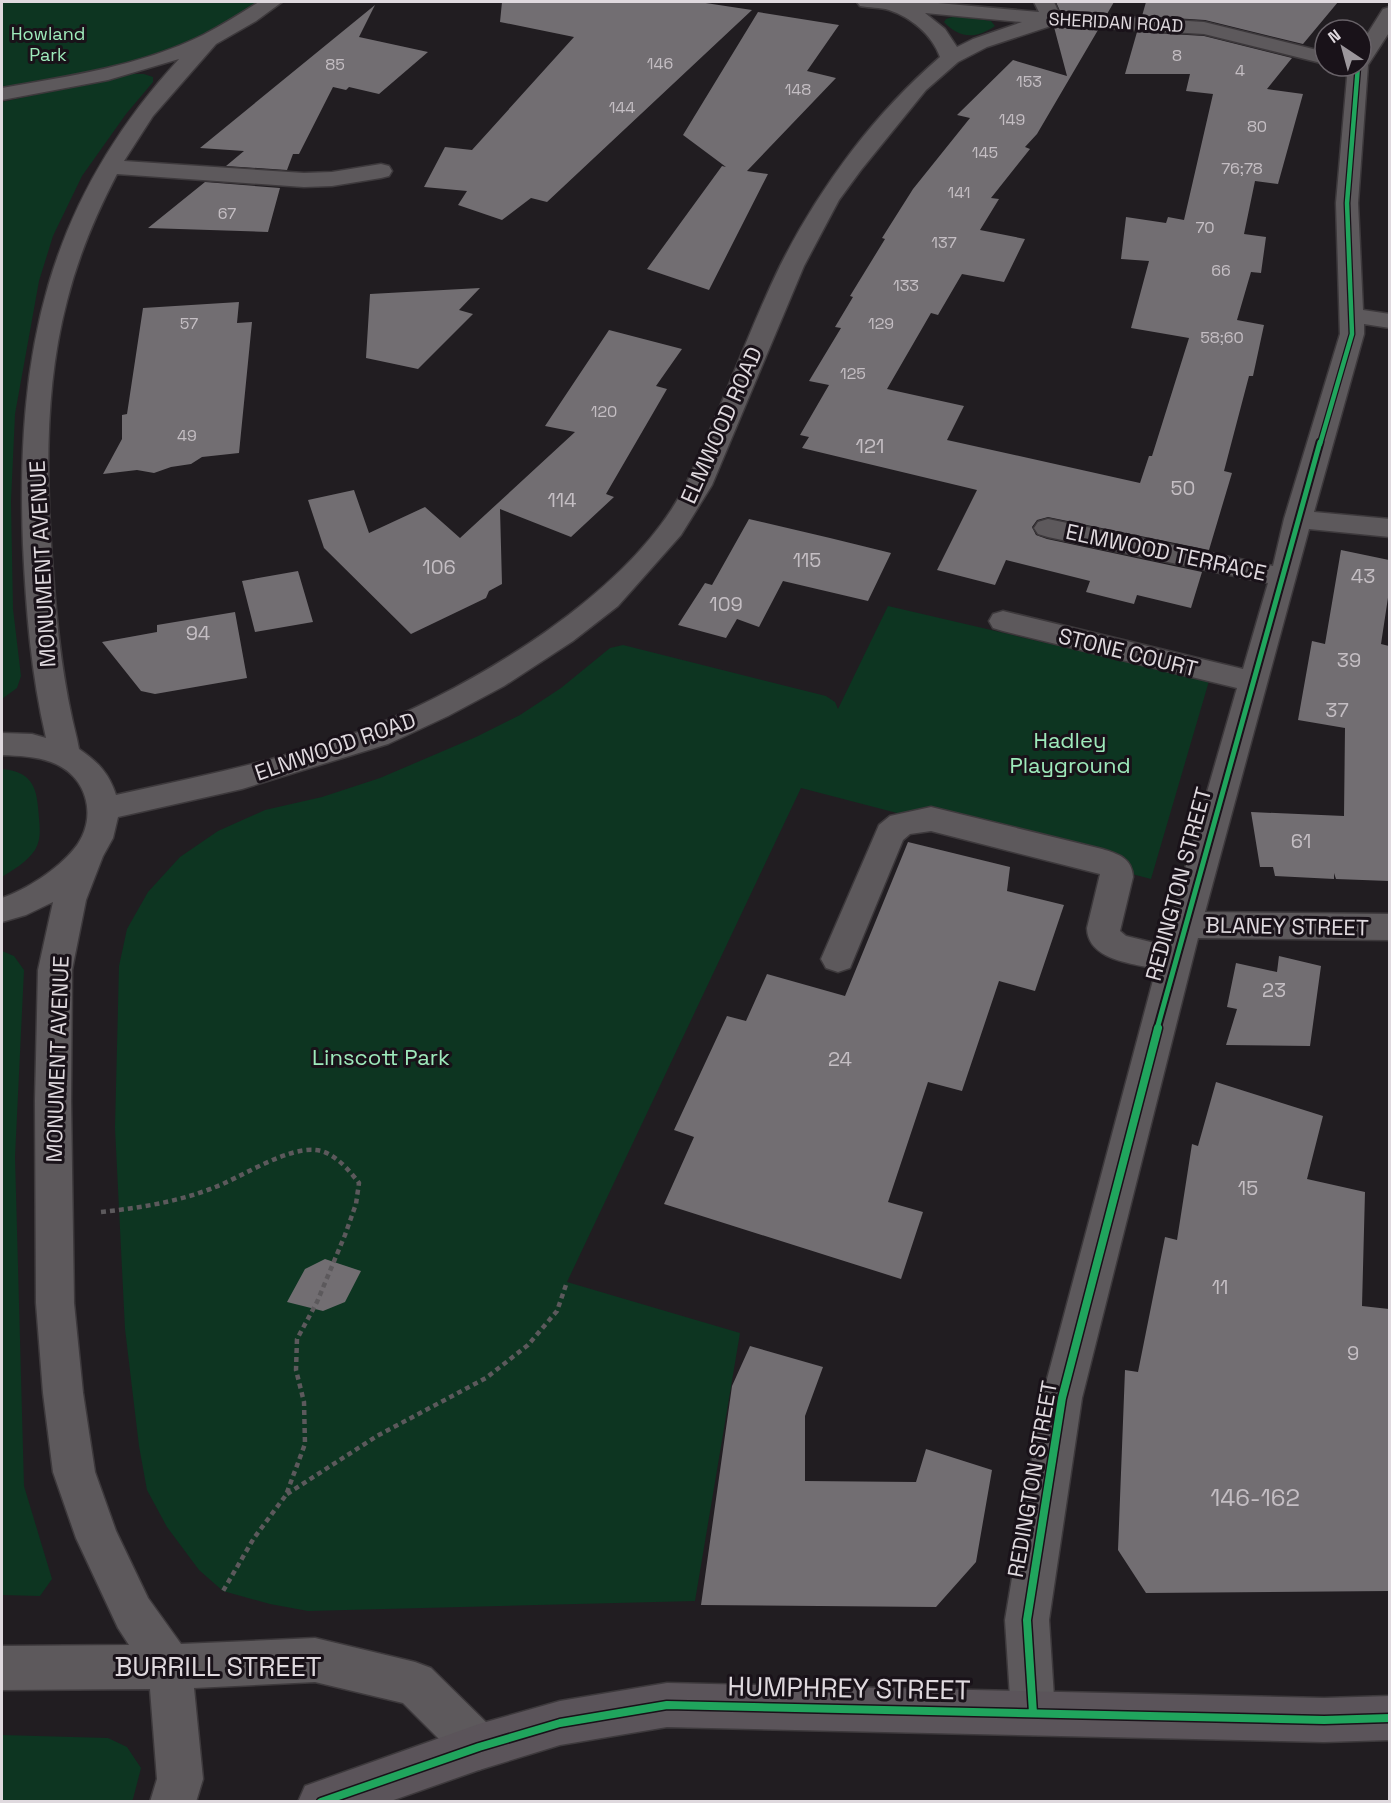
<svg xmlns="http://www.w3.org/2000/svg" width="1391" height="1803" font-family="'Space Grotesk',sans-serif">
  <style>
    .green { fill: #0d3521 }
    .building { fill: #726e72 }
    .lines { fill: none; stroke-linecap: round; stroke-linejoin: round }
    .minor-casing { stroke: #3d393c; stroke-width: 3 }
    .major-casing { stroke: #3d393c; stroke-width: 3 }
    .path { stroke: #5c595c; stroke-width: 4.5; stroke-dasharray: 5 4; stroke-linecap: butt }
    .minor { fill: #5d595c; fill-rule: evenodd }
    .major { fill: #5b545a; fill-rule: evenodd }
    .cycleway-far2-casing { stroke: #191219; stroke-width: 7 }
    .cycleway-far1-casing { stroke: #191219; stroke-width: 9 }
    .cycleway-casing { stroke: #191219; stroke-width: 11 }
    .cycleway-far2 { stroke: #20a55d; stroke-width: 4.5 }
    .cycleway-far1 { stroke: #20a55d; stroke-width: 5 }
    .cycleway { stroke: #20a55d; stroke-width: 8 }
    .labels { text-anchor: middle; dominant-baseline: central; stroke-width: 6; stroke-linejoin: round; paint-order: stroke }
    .far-number-label { font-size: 16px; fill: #c4bec3 }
    .far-street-label { font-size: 18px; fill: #dfd9de; stroke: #191219 }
    .far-park-label { font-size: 18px; fill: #9eeabb; stroke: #191219 }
    .number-label { font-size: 20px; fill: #c4bec3 }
    .street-label { font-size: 22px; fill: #dfd9de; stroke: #191219 }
    .park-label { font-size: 22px; fill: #9eeabb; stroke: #191219 }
    .near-number-label { font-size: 24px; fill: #c4bec3 }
    .near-street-label { font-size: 27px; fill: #dfd9de; stroke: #191219 }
  </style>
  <rect width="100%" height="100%" fill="#211d21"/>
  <path class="green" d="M 2,2 L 272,2 L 209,40 L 55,85 L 2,94 Z
    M 955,16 L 991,21 L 995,26 C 976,39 960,39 944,22 L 946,19 Z
    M 131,74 L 144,74 L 153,77 L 153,82 L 126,114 L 82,176 L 53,236 L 39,281 L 15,414 L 11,501 L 13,609 L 21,676 L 17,688 L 2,699 L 2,102 Z
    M 888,606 L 1209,681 L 1151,879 L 801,788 L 567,1282 L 740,1333 L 695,1601 L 308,1611 L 270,1604 L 223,1591 L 199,1570 L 167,1527 L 147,1490 L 139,1446 L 125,1329 L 115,1128 L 119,966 L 127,929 L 148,892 L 180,857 L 218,831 L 265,810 L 322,797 L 380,778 L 476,737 L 520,715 L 561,688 L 610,648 L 623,645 L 826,696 L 835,702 L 838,709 Z
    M 2,769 C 35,772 37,790 39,818 C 40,830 41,840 35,850 C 27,862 13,870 2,877 Z
    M 2,951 L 14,956 L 24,970 L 15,1157 L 24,1486 L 52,1579 L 40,1596 L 2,1595 Z
    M 2,1735 L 108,1738 L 127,1747 L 141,1768 L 133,1799 L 131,1802 L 2,1801 Z"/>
  <path class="building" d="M 502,2 L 699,2 L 752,10 L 547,202 L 531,198 L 502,220 L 458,205 L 467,191 L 424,187 L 445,147 L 472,150 L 574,37 L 500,22 Z
    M 1056,2 L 1114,2 L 1107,14 L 1060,11 Z
    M 1146,2 L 1338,2 L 1303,44 L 1205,20 L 1142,16 Z
    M 375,5 L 359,37 L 428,52 L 379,94 L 349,87 L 346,90 L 333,87 L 299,154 L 293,154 L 287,170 L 226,166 L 244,151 L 200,148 Z
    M 758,12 L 839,25 L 807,71 L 836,78 L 747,171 L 768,174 L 709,290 L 647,269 L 722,166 L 726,167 L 683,135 Z
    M 1054,27 L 1098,30 L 1037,134 L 1025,147 L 1030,149 L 991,198 L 999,199 L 980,230 L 1025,239 L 1004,282 L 962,274 L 938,315 L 931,313 L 887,389 L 964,406 L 947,440 L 1140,483 L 1149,456 L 1152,456 L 1189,338 L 1131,328 L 1149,261 L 1121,259 L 1126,217 L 1166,223 L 1168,217 L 1184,220 L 1213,94 L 1186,91 L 1190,74 L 1125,74 L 1137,32 L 1204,36 L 1292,58 L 1267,89 L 1303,94 L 1278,184 L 1255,181 L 1244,234 L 1266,237 L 1261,273 L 1251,272 L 1237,320 L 1264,325 L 1253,376 L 1249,376 L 1224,471 L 1232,473 L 1209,550 L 1048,517 L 1037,520 L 1032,527 L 1036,535 L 1047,539 L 1202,572 L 1191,608 L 1137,595 L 1134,604 L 1086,592 L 1090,581 L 1006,560 L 995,585 L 937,570 L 977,490 L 802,448 L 809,437 L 800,435 L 829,385 L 809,381 L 841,328 L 835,327 L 853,297 L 850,296 L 885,239 L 882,238 L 913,189 L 970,118 L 957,115 L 1013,60 L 1067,76 Z
    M 205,182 L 280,188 L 268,232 L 148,228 Z
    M 480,288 L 459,310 L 473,314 L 418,369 L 366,358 L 370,294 Z
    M 239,302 L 237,323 L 252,322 L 239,453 L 202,457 L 191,464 L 171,467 L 154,473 L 137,470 L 103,474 L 122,439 L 122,415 L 127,414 L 143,308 Z
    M 609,330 L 682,349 L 656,386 L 667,389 L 606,494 L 614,497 L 571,537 L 500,509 L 502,584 L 489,591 L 486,598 L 411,634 L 324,548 L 308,500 L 354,490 L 369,533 L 425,507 L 460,538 L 575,432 L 545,426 Z
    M 749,519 L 830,538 L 891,553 L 868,601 L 783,581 L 759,627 L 737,619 L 726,638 L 678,625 L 705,583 L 712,585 Z
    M 1341,550 L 1389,560 L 1389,591 L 1381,644 L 1389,646 L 1389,881 L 1336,879 L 1334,873 L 1334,879 L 1275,876 L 1273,867 L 1260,867 L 1251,812 L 1344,816 L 1345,728 L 1298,720 L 1312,641 L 1325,644 Z
    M 298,571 L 313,622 L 255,632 L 242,581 Z
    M 235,612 L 247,678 L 155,694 L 141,691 L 102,642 L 157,632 L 157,625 Z
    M 908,842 L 1010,867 L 1007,891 L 1064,905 L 1035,991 L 999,981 L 962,1091 L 928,1082 L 888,1202 L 923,1212 L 901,1279 L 664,1204 L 694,1137 L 674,1130 L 727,1016 L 746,1021 L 767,974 L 845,996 Z
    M 1279,956 L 1321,966 L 1310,1046 L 1226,1045 L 1237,1009 L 1227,1007 L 1236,963 L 1277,972 Z
    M 1216,1082 L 1323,1116 L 1307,1179 L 1365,1192 L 1362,1306 L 1389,1309 L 1389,1591 L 1146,1593 L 1118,1550 L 1125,1370 L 1138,1372 L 1165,1237 L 1177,1240 L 1192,1144 L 1198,1146 Z
    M 325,1259 L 361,1271 L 345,1302 L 323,1311 L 287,1302 L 305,1269 Z
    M 750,1346 L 823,1367 L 805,1416 L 805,1481 L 916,1482 L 926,1449 L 992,1470 L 976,1562 L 936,1607 L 701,1605 L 732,1386 Z"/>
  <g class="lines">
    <defs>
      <path id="minor" d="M 259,2 L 282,2 L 256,21 L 216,44 L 153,116 L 124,161 L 304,173 L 332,172 L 381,164 L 389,166 L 392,171 L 389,176 L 381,178 L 332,186 L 304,187 L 117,174 C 96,214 78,257 67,301 C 44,388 46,484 53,573 C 57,629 63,684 77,739 L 79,749 C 98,762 109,773 116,795 C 200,776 285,760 366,729 C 475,686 635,591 687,482 C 721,411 746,336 780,266 C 819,188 874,114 940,57 C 932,34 910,17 889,10 C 880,7 869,8 860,6 L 857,2 L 927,2 L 1039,12 L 1034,2 L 1054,2 L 1059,13 L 1204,22 L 1325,52 L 1325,64 L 1204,34 L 1054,25 L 987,47 L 958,62 L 926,90 L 861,170 L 839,200 L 804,266 L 712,485 L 681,535 L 618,606 L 573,641 L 504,686 L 448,716 L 388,744 L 242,789 L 118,817 L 113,838 L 103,856 L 86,900 L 72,970 L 71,1101 L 74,1303 L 83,1393 L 95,1472 L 116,1531 L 148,1598 L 181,1644 L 315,1638 L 415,1662 L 431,1668 L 495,1731 L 502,1747 L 495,1763 L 479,1770 L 463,1763 L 403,1703 L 315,1682 L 194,1688 L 203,1779 L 196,1802 L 150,1802 L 157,1779 L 150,1689 L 2,1690 L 2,1646 L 129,1645 L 118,1628 L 76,1538 L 53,1472 L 43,1393 L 36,1303 L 35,1101 L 38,970 L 53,902 L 26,915 L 2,922 L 2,898 C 27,889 57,870 74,849 C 99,819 88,775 51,762 C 35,756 19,756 2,755 L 2,733 L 32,734 L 46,738 C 31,674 26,610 23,545 C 16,354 46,204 179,59 L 108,80 L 2,100 L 2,88 C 70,76 140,66 203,35 C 223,25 241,13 259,2 ZM 925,13 L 1022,22 L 973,39 L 957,47 L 945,29 Z
        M 1390,7 L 1390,31 L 1368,65 L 1358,203 L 1363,310 L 1390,314 L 1390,328 L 1364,324 L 1364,334 L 1314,512 L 1390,519 L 1390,537 L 1309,529 L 1205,912 L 1390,914 L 1390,940 L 1198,938 L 1082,1398 L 1049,1620 L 1055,1713 L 1049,1729 L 1033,1735 L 1017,1729 L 1011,1713 L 1005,1620 L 1042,1398 L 1156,969 C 1131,963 1088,960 1087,928 L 1100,874 L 931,831 L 910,834 L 903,840 L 850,968 L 838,972 L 826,968 L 821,959 L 879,825 L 890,816 L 931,807 L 1102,849 C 1118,854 1132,858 1133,877 L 1120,931 L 1126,936 L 1163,945 L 1237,688 L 1003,631 L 993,628 L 989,621 L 993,614 L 1003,611 L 1243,669 L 1268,583 L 1048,537 L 1038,534 L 1034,528 L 1038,522 L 1048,519 L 1273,566 L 1284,519 L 1340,334 L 1336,203 L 1348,66 L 1361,66 L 1361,44 L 1383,9 Z"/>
      <path id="major" d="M 667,1683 L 1324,1698 L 1390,1696 L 1390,1740 L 1324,1742 L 667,1727 L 560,1745 L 479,1770 L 388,1802 L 298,1802 L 305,1786 L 479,1724 L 560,1701 Z"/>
    </defs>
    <use href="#minor" class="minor-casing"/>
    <use href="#major" class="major-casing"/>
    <path class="path" d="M 101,1212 C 139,1208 177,1202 213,1188 C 242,1177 286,1147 316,1150 C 334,1152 349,1170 359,1183 L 356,1204 L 345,1235 L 317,1302 L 297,1339 L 296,1370 L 304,1402 L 305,1444 L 286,1495 L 254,1538 L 223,1591
      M 287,1494 L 377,1436 L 486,1378 L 528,1345 L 557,1311 L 567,1282"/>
    <use href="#minor" class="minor"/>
    <use href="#major" class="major"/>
    <defs>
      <path id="cycleway-far2" d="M 1320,444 L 1352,334 L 1347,203 L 1358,66"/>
      <path id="cycleway-far1" d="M 1157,1029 L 1320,442"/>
      <path id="cycleway" d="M 1033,1713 L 1027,1620 L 1062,1398 L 1158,1028
        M 321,1802 L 479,1747 L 560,1723 L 667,1705 L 1324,1720 L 1390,1718"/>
    </defs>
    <use href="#cycleway-far2" class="cycleway-far2-casing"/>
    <use href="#cycleway-far1" class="cycleway-far1-casing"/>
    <use href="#cycleway" class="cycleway-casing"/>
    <use href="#cycleway-far2" class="cycleway-far2"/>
    <use href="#cycleway-far1" class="cycleway-far1"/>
    <use href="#cycleway" class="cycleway"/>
  </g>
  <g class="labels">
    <g class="far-number-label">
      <text x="1177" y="55">8</text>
      <text x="660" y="63">146</text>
      <text x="335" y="64">85</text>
      <text x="1240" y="70">4</text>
      <text x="1029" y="81">153</text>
      <text x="798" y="89">148</text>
      <text x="622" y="107">144</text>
      <text x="1012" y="119">149</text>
      <text x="1257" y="126">80</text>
      <text x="985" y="152">145</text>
      <text x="1242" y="168">76;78</text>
      <text x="959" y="192">141</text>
      <text x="227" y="213">67</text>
      <text x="1205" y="227">70</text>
      <text x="944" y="242">137</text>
      <text x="1221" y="270">66</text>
      <text x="906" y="285">133</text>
      <text x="189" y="323">57</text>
      <text x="881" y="323">129</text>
      <text x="1222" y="337">58;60</text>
      <text x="853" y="373">125</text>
      <text x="604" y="411">120</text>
      <text x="187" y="435">49</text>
    </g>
    <g class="far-street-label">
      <text transform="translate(1116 22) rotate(3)">SHERIDAN ROAD</text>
    </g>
    <g class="far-park-label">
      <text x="48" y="33">Howland<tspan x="48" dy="21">Park</tspan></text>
    </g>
    <g class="number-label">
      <text x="870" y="446">121</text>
      <text x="1183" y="488">50</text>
      <text x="562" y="500">114</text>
      <text x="807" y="560">115</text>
      <text x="439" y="567">106</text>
      <text x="1363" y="576">43</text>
      <text x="726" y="604">109</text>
      <text x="198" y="633">94</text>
      <text x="1349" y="660">39</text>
      <text x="1337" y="710">37</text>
      <text x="1301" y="841">61</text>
      <text x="1274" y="990">23</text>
      <text x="840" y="1059">24</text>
      <text x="1248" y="1188">15</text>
      <text x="1220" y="1287">11</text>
      <text x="1353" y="1353">9</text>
    </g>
    <g class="street-label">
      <text transform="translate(721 425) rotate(-66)">ELMWOOD ROAD</text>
      <text transform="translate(1166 552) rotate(12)">ELMWOOD TERRACE</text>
      <text transform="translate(42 564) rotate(-93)">MONUMENT AVENUE</text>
      <text transform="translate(1128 652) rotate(14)">STONE COURT</text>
      <text transform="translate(335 746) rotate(-19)">ELMWOOD ROAD</text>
      <text transform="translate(1178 884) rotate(-75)">REDINGTON STREET</text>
      <text transform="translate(1287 926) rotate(1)">BLANEY STREET</text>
      <text transform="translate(57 1059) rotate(-88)">MONUMENT AVENUE</text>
      <text transform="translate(1032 1479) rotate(-80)">REDINGTON STREET</text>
    </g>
    <g class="park-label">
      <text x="1070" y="740">Hadley<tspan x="1070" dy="25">Playground</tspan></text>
      <text x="381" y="1057">Linscott Park</text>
    </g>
    <g class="near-number-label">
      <text x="1255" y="1497">146-162</text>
    </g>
    <g class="near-street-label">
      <text x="218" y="1666">BURRILL STREET</text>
      <text transform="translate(849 1688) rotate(1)">HUMPHREY STREET</text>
    </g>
  </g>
  <rect width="1391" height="1803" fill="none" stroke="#dfd9de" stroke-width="6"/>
  <g transform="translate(1343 48) rotate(324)"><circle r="28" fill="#191219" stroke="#686268" stroke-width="1.5"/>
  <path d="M0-4.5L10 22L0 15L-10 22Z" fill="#9c979c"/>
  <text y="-9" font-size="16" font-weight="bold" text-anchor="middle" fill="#dfd9de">N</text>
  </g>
</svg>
